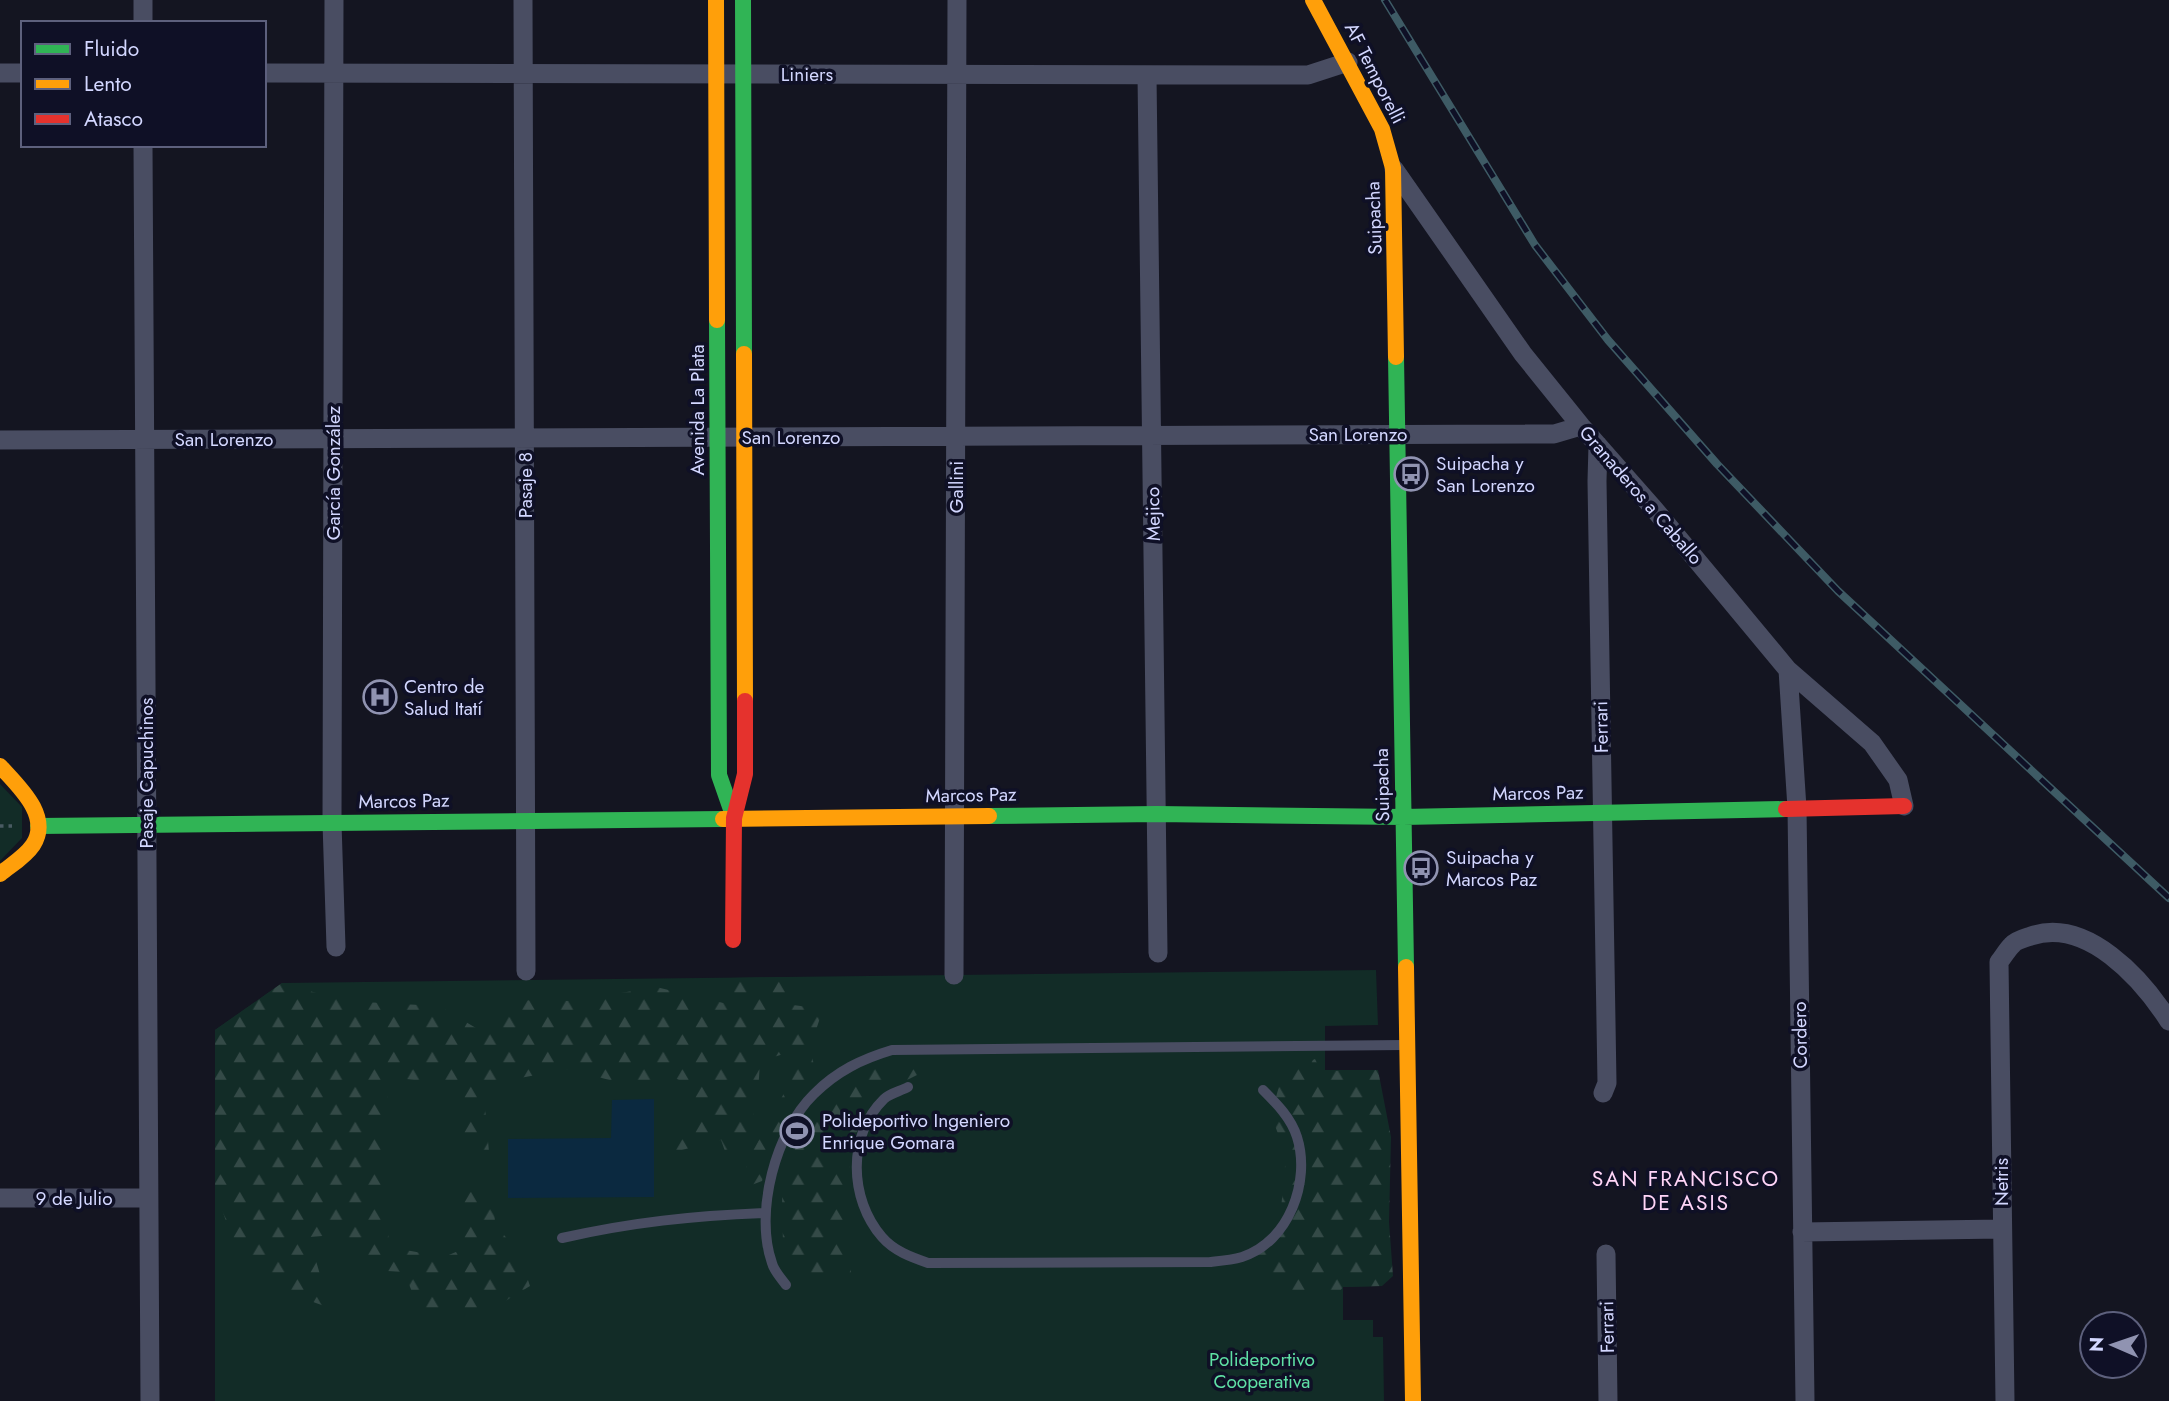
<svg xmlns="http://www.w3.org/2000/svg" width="2169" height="1401" font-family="Jost,sans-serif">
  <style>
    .green { fill: #122c27 }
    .forest { fill: url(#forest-firs) }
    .water { fill: #0b2940 }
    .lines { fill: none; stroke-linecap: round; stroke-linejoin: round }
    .path { stroke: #495b63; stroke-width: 3.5; stroke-dasharray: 3.5 5; stroke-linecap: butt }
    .lane { stroke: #494d62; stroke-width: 10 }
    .street { stroke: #494d62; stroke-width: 19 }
    .fast { stroke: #30b455; stroke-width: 16 }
    .slow { stroke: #ff9f0a; stroke-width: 16 }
    .jam { stroke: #e5322d; stroke-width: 16 }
    .rail-casing { stroke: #3e5b65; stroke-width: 8 }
    .rail { stroke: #0f1026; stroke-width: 5; stroke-dasharray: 16; stroke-linecap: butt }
    .labels { text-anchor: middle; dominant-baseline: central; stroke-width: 7; stroke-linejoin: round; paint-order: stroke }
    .street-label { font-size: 19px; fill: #d3d7ff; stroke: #0f1026 }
    .poi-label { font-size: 19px; fill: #d3d7ff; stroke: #0f1026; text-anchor: start }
    .park-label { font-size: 19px; fill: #5fe0a5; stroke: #0f1026 }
    .neighbourhood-label { font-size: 21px; letter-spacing: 2px; fill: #ffd5f8; stroke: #0f1026 }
  </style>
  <defs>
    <pattern id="forest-firs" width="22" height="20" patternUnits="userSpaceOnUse" patternTransform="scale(1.75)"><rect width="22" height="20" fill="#122c27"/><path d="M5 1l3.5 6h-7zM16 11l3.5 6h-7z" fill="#344a47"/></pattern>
  </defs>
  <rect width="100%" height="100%" fill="#141521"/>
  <path class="green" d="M 0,784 L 22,807 L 22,838 L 0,861 Z
    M 1376,970 L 1378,1025 L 1325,1026 L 1325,1070 L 1378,1070 L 1382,1286 L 1343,1287 L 1343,1320 L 1373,1320 L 1373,1337 L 1383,1337 L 1384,1401 L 215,1401 L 215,1030 L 282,983 Z"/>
  <path class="forest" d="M 782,977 L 793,1005 L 823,1009 L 811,1045 L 815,1076 L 784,1119 L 762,1181 L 741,1189 L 748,1160 L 795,1073 L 797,1050 L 760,1061 L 758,1094 L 749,1133 L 730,1165 L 721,1140 L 674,1152 L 674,1136 L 688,1127 L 697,1089 L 673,1077 L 632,1086 L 568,1069 L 488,1084 L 485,1107 L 489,1152 L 457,1142 L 460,1086 L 391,1077 L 382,1133 L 389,1247 L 444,1257 L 463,1249 L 458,1195 L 493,1187 L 495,1223 L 520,1256 L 530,1286 L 479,1317 L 419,1309 L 404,1272 L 371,1270 L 346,1234 L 298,1238 L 316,1261 L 330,1308 L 271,1287 L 231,1235 L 215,1190 L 215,1030 L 282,983 L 344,1001 L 439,1006 L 481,1031 L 506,1000 L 574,1001 L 656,987 L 736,1006 L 731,978 Z
    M 1315,1059 L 1320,1069 L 1325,1071 L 1378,1070 L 1391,1137 L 1389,1222 L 1393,1276 L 1382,1286 L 1343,1287 L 1337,1295 L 1268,1290 L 1253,1260 L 1281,1209 L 1286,1155 L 1271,1115 L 1283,1072 Z
    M 896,1063 L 912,1063 L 921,1073 L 873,1097 L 854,1138 L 846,1193 L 851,1274 L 799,1277 L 783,1246 L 782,1193 L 800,1132 L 829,1093 L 870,1068 Z"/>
  <path class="water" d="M 654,1099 L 654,1197 L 508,1198 L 508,1139 L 611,1138 L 612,1100 Z"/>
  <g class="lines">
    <path class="path" d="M 0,826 L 15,826"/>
    <path class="lane" d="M 908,1087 C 901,1091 890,1093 884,1099 C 847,1135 849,1199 882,1237 C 894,1251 911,1257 928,1263 L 1210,1262 C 1220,1261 1232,1260 1242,1257 C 1289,1242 1311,1181 1297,1137 C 1291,1118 1277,1104 1263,1090
      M 562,1238 C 633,1222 692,1216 764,1213
      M 786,1285 C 781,1278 774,1271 772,1263 C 754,1212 776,1131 814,1094 C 837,1071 862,1059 892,1050 L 1404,1045"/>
    <path class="street" d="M 143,0 L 143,23
      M 334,0 L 332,823 L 336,947
      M 523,0 L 526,971
      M 0,73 L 23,73
      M 264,73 L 1308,75 L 1348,62
      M 1147,75 L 1158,953
      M 143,145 L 150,1401
      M 1394,169 L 1523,354 L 1581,426 L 1655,510 L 1788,670 L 1872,743 L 1898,780 L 1904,806
      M 0,440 L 1554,434 L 1581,426
      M 1598,445 L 1597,481 L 1607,1083 L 1603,1093
      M 1788,670 L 1797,808 L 1805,1401
      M 954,975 L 957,0
      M 0,1198 L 148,1198
      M 1802,1232 L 2001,1229
      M 1606,1254 L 1608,1401
      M 2005,1401 L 1999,962 C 2003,957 2007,950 2012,945 C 2016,940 2025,938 2031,936 C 2087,917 2142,979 2169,1021"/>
    <path class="fast" d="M 743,0 L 744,354
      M 717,320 L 719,775 L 734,818
      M 1396,357 L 1406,967
      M 989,816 L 1157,814 L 1403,817 L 1786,809
      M 38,826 L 723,819"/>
    <path class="slow" d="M 716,0 L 717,320
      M 1313,0 L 1382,129 L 1393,168 L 1396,357
      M 744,354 L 745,701
      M 0,766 C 18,786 52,816 33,845 C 25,857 11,865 0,874
      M 723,819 L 989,816
      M 1406,967 L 1413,1401"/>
    <path class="jam" d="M 1786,809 L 1904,806
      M 733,940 L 734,818 L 745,774 L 745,701"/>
    <defs>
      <path id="rail" d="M 1385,0 L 1535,245 L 1608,340 L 1717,464 L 1838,591 L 2169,898"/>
    </defs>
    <use href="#rail" class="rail-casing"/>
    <use href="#rail" class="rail"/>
  </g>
  <defs>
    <symbol id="bus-ring" viewBox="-11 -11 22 22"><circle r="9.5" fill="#0f1026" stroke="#9093b1" stroke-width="1.5"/><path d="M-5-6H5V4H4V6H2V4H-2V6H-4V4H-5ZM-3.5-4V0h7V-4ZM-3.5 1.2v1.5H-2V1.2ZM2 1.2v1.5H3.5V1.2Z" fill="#9093b1"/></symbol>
    <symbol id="hospital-ring" viewBox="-11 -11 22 22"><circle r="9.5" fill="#0f1026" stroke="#9093b1" stroke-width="1.5"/><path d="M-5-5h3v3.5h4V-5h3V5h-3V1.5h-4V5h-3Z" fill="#9093b1"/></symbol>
    <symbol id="stadium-ring" viewBox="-11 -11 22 22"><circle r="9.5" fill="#0f1026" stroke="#9093b1" stroke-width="1.5"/><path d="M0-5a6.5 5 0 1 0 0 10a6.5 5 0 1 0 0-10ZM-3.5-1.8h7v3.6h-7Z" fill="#9093b1"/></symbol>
  </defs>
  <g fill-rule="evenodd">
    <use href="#bus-ring" x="1392" y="455" width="38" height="38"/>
    <use href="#hospital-ring" x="361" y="678" width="38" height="38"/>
    <use href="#bus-ring" x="1402" y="849" width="38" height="38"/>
    <use href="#stadium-ring" x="778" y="1112" width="38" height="38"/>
  </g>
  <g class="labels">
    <g class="street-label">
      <text transform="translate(1375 73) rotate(63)">AF Temporelli</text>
      <text x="807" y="74">Liniers</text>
      <text transform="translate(1374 218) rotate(-92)">Suipacha</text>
      <text transform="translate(697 410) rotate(-90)">Avenida La Plata</text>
      <text x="1358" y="434">San Lorenzo</text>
      <text x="791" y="437">San Lorenzo</text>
      <text x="224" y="439">San Lorenzo</text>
      <text transform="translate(333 473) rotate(-90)">García González</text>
      <text transform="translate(525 485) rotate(-90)">Pasaje 8</text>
      <text transform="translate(956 487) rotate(-90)">Gallini</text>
      <text transform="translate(1641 495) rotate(49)">Granaderos a Caballo</text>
      <text transform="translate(1153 514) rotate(-91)">Mejico</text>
      <text transform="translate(1601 727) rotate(-91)">Ferrari</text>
      <text transform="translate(146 773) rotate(-90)">Pasaje Capuchinos</text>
      <text transform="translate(1382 785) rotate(-91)">Suipacha</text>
      <text transform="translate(1538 793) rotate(-1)">Marcos Paz</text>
      <text transform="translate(971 795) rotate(-1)">Marcos Paz</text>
      <text transform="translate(404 801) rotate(-1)">Marcos Paz</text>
      <text transform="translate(1800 1035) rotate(-91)">Cordero</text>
      <text transform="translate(2001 1182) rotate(-90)">Netris</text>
      <text x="74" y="1198">9 de Julio</text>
      <text transform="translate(1607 1327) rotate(-91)">Ferrari</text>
    </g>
    <g class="poi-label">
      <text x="1436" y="463">Suipacha y<tspan x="1436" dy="22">San Lorenzo</tspan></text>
      <text x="404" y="686">Centro de<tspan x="404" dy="22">Salud Itatí</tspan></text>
      <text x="1446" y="857">Suipacha y<tspan x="1446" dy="22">Marcos Paz</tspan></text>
      <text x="822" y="1120">Polideportivo Ingeniero<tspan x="822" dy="22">Enrique Gomara</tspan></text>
    </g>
    <g class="park-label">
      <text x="1262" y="1359">Polideportivo<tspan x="1262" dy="22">Cooperativa</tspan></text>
    </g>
    <g class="neighbourhood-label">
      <text x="1686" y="1179">SAN FRANCISCO<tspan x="1686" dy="24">DE ASIS</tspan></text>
    </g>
  </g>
  <rect x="21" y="21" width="245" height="126" fill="#0f1026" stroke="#5d607d" stroke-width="2"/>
  <rect x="35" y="44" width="35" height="10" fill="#30b455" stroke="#5d607d" stroke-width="2"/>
  <text x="84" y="56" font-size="21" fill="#d3d7ff">Fluido</text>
  <rect x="35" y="79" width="35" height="10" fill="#ff9f0a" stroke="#5d607d" stroke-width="2"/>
  <text x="84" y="91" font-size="21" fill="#d3d7ff">Lento</text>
  <rect x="35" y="114" width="35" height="10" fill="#e5322d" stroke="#5d607d" stroke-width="2"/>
  <text x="84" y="126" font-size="21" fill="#d3d7ff">Atasco</text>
  <g transform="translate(2113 1345) rotate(272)"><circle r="33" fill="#0f1026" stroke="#5d607d" stroke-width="2"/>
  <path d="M0-5L12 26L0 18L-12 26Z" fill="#9093b1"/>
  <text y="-10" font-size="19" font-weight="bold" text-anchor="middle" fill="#d3d7ff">N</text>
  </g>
</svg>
